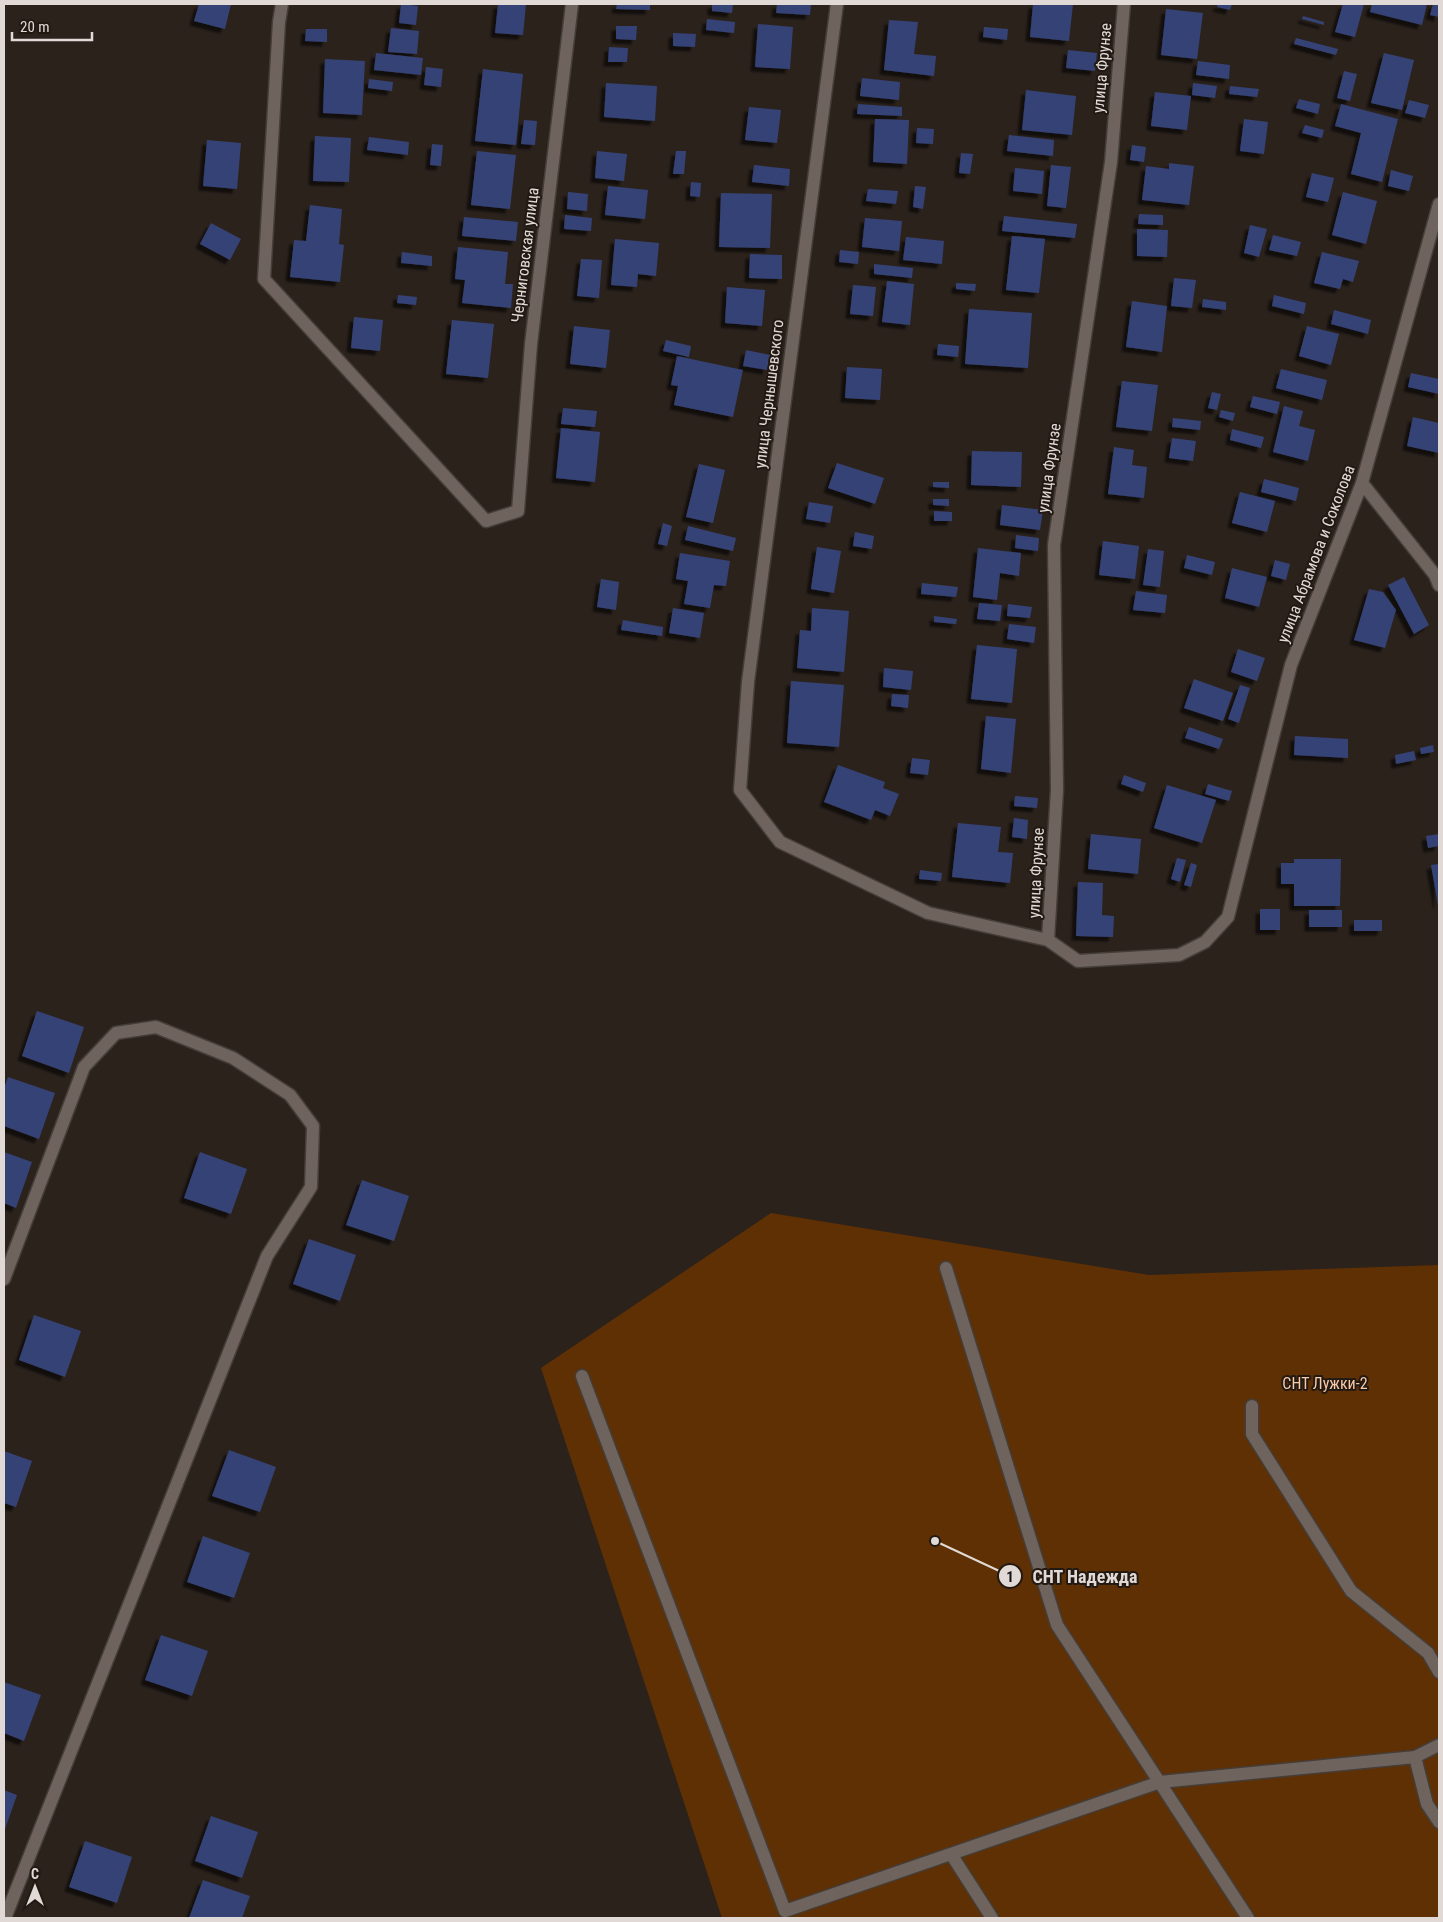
<svg xmlns="http://www.w3.org/2000/svg" width="1443" height="1922" font-family="'Roboto Condensed',sans-serif">
  <style>
    .green { fill: #5f3003 }
    .building { fill: #364275; filter: url(#shadow) }
    .lines { fill: none; stroke-linecap: round; stroke-linejoin: round }
    .lane-casing { stroke: #453d38; stroke-width: 15 }
    .street-casing { stroke: #453d38; stroke-width: 15 }
    .lane { stroke: #6f645d; stroke-width: 12 }
    .street { stroke: #6f645d; stroke-width: 12 }
    .labels { text-anchor: middle; dominant-baseline: central; stroke-width: 4; stroke-linejoin: round; paint-order: stroke }
    .street-label { font-size: 16px; fill: #e0d9d5; stroke: #221913 }
    .park-label { font-size: 16px; fill: #f9caa8; stroke: #221913 }
    .leader { fill: none; stroke: #e0d9d5; stroke-width: 2 }
    .callout-dot { fill: #e0d9d5; stroke: #221913; stroke-width: 2 }
    .mark-label { font-size: 15px; text-anchor: middle; font-weight: bold; fill: #111 }
    .callout-label { font-size: 18px; text-anchor: middle; font-weight: bold; fill: #e0d9d5; stroke: #221913; stroke-width: 4; stroke-linejoin: round; paint-order: stroke }
  </style>
  <defs>
    <filter id="shadow"><feDropShadow dx="-4.5" dy="4.5" stdDeviation="1" flood-color="#0009"/></filter>
  </defs>
  <rect width="100%" height="100%" fill="#2b221c"/>
  <path class="green" d="M 771,1213 L 1149,1275 L 1439,1265 L 1439,1918 L 722,1918 L 541,1368 Z"/>
  <path class="building" d="M 199,4 L 231,4 L 225,29 L 194,21 Z
    M 401,4 L 418,6 L 416,25 L 399,23 Z
    M 498,4 L 526,4 L 523,35 L 495,33 Z
    M 617,4 L 650,4 L 650,10 L 616,9 Z
    M 712,4 L 733,4 L 732,13 L 712,11 Z
    M 777,4 L 811,4 L 810,15 L 776,13 Z
    M 1033,4 L 1073,4 L 1069,41 L 1030,37 Z
    M 1218,4 L 1232,4 L 1230,10 L 1217,7 Z
    M 1343,4 L 1364,4 L 1355,37 L 1335,32 Z
    M 1372,4 L 1427,4 L 1422,25 L 1370,12 Z
    M 1433,4 L 1439,4 L 1439,17 L 1430,15 Z
    M 1166,9 L 1203,13 L 1197,59 L 1161,55 Z
    M 1303,16 L 1324,22 L 1324,25 L 1302,19 Z
    M 707,19 L 735,22 L 734,33 L 706,30 Z
    M 889,20 L 918,22 L 914,54 L 936,56 L 934,76 L 884,70 Z
    M 758,24 L 793,27 L 790,69 L 755,67 Z
    M 616,26 L 637,26 L 636,40 L 616,39 Z
    M 984,27 L 1008,29 L 1007,40 L 983,37 Z
    M 391,28 L 419,31 L 417,54 L 388,52 Z
    M 306,29 L 327,29 L 327,42 L 305,41 Z
    M 673,33 L 696,34 L 695,47 L 673,46 Z
    M 1296,38 L 1338,49 L 1336,55 L 1294,44 Z
    M 609,47 L 628,48 L 627,62 L 608,62 Z
    M 1068,50 L 1097,53 L 1095,71 L 1066,68 Z
    M 376,53 L 423,58 L 421,75 L 374,70 Z
    M 1384,53 L 1414,60 L 1402,110 L 1371,103 Z
    M 325,59 L 365,61 L 362,115 L 323,113 Z
    M 1198,61 L 1230,65 L 1229,79 L 1196,75 Z
    M 426,67 L 443,69 L 441,87 L 424,85 Z
    M 483,69 L 523,74 L 516,145 L 475,141 Z
    M 1344,71 L 1357,74 L 1350,101 L 1337,98 Z
    M 862,78 L 900,82 L 899,100 L 860,96 Z
    M 369,79 L 393,82 L 392,91 L 368,88 Z
    M 606,83 L 657,86 L 655,121 L 604,117 Z
    M 1193,83 L 1217,86 L 1215,98 L 1192,95 Z
    M 1230,86 L 1259,89 L 1257,97 L 1229,94 Z
    M 1026,90 L 1076,96 L 1072,135 L 1022,130 Z
    M 1155,92 L 1191,96 L 1187,130 L 1151,126 Z
    M 1299,99 L 1320,104 L 1318,114 L 1296,108 Z
    M 1409,100 L 1429,105 L 1425,118 L 1405,113 Z
    M 858,104 L 902,107 L 902,116 L 857,114 Z
    M 1341,104 L 1398,119 L 1382,182 L 1351,174 L 1361,133 L 1335,126 Z
    M 749,107 L 781,110 L 777,143 L 745,140 Z
    M 875,119 L 909,120 L 907,164 L 873,162 Z
    M 1244,119 L 1268,122 L 1264,154 L 1240,151 Z
    M 524,120 L 537,121 L 535,145 L 521,144 Z
    M 1305,125 L 1324,130 L 1322,138 L 1302,133 Z
    M 917,128 L 934,129 L 933,144 L 916,143 Z
    M 1009,135 L 1054,140 L 1053,156 L 1007,151 Z
    M 315,136 L 351,138 L 349,182 L 313,181 Z
    M 369,137 L 409,142 L 408,155 L 367,150 Z
    M 207,140 L 241,143 L 237,189 L 203,186 Z
    M 432,144 L 443,145 L 441,166 L 430,165 Z
    M 1132,145 L 1146,147 L 1144,162 L 1130,160 Z
    M 477,151 L 516,155 L 510,209 L 471,205 Z
    M 597,151 L 627,154 L 624,181 L 595,178 Z
    M 676,151 L 686,151 L 684,174 L 673,174 Z
    M 961,153 L 973,154 L 970,174 L 959,173 Z
    M 1169,163 L 1194,166 L 1189,205 L 1142,200 L 1146,166 L 1169,169 Z
    M 754,165 L 790,169 L 789,186 L 752,182 Z
    M 1051,165 L 1071,167 L 1066,208 L 1047,206 Z
    M 1015,168 L 1044,171 L 1042,194 L 1013,191 Z
    M 1391,170 L 1413,176 L 1409,191 L 1388,186 Z
    M 1312,173 L 1334,178 L 1328,202 L 1306,197 Z
    M 691,182 L 701,183 L 700,197 L 690,196 Z
    M 608,186 L 648,190 L 645,219 L 605,215 Z
    M 915,186 L 926,187 L 923,209 L 913,207 Z
    M 868,189 L 898,191 L 896,204 L 866,201 Z
    M 568,192 L 588,194 L 587,211 L 567,209 Z
    M 1343,192 L 1377,201 L 1366,244 L 1332,235 Z
    M 721,193 L 772,194 L 770,248 L 719,247 Z
    M 310,205 L 342,209 L 339,244 L 344,245 L 340,282 L 290,277 L 294,240 L 306,241 Z
    M 1139,214 L 1163,215 L 1163,225 L 1138,224 Z
    M 565,215 L 592,218 L 591,231 L 564,229 Z
    M 1004,216 L 1077,224 L 1075,238 L 1002,231 Z
    M 464,217 L 518,222 L 516,241 L 462,236 Z
    M 865,218 L 902,221 L 899,251 L 862,247 Z
    M 211,223 L 241,239 L 230,260 L 200,244 Z
    M 1250,225 L 1267,229 L 1259,257 L 1244,253 Z
    M 1137,229 L 1168,230 L 1167,257 L 1137,256 Z
    M 1273,235 L 1301,242 L 1297,256 L 1269,250 Z
    M 1012,236 L 1045,239 L 1039,293 L 1006,290 Z
    M 906,237 L 944,241 L 942,264 L 903,260 Z
    M 615,239 L 659,243 L 656,276 L 638,274 L 637,287 L 611,285 Z
    M 458,247 L 508,252 L 505,284 L 513,284 L 511,308 L 462,303 L 465,280 L 455,279 Z
    M 840,250 L 859,252 L 858,264 L 839,262 Z
    M 402,252 L 432,256 L 432,266 L 401,263 Z
    M 1322,252 L 1359,261 L 1353,282 L 1343,279 L 1340,289 L 1314,283 Z
    M 750,254 L 782,255 L 782,279 L 749,278 Z
    M 581,259 L 602,260 L 599,298 L 577,296 Z
    M 874,264 L 913,268 L 912,278 L 874,274 Z
    M 1174,278 L 1196,280 L 1192,308 L 1171,306 Z
    M 887,281 L 914,284 L 910,325 L 882,322 Z
    M 956,283 L 976,284 L 975,291 L 956,289 Z
    M 853,285 L 876,287 L 873,316 L 850,314 Z
    M 727,287 L 765,290 L 762,326 L 725,323 Z
    M 398,295 L 417,297 L 416,305 L 397,303 Z
    M 1274,295 L 1306,303 L 1304,314 L 1272,306 Z
    M 1203,299 L 1226,302 L 1226,310 L 1202,307 Z
    M 1132,301 L 1167,306 L 1162,352 L 1126,347 Z
    M 969,309 L 1032,313 L 1028,368 L 965,364 Z
    M 1334,310 L 1371,320 L 1368,334 L 1331,324 Z
    M 354,317 L 383,320 L 380,351 L 351,348 Z
    M 452,320 L 494,324 L 488,378 L 446,374 Z
    M 574,326 L 610,330 L 606,368 L 570,364 Z
    M 1307,326 L 1339,334 L 1331,365 L 1299,356 Z
    M 666,340 L 691,346 L 689,357 L 663,351 Z
    M 938,344 L 959,346 L 958,357 L 937,355 Z
    M 746,350 L 770,355 L 767,370 L 743,366 Z
    M 677,356 L 743,370 L 733,417 L 674,405 L 678,386 L 671,385 Z
    M 847,367 L 882,369 L 880,400 L 845,398 Z
    M 1281,369 L 1327,380 L 1322,400 L 1276,388 Z
    M 1411,373 L 1439,379 L 1439,394 L 1408,387 Z
    M 1122,381 L 1158,385 L 1152,431 L 1116,427 Z
    M 1212,392 L 1221,394 L 1217,410 L 1208,408 Z
    M 1253,396 L 1280,402 L 1277,414 L 1250,407 Z
    M 1284,406 L 1303,411 L 1299,426 L 1315,430 L 1308,461 L 1273,452 Z
    M 563,408 L 597,411 L 595,427 L 561,424 Z
    M 1221,410 L 1235,413 L 1233,421 L 1219,417 Z
    M 1413,417 L 1439,423 L 1439,453 L 1407,446 Z
    M 1173,418 L 1201,421 L 1200,430 L 1172,427 Z
    M 561,428 L 600,432 L 595,482 L 556,478 Z
    M 1232,429 L 1264,437 L 1261,448 L 1230,440 Z
    M 1172,438 L 1196,441 L 1193,461 L 1169,458 Z
    M 1114,447 L 1134,450 L 1132,465 L 1147,467 L 1144,498 L 1108,494 Z
    M 972,451 L 1022,452 L 1021,487 L 971,485 Z
    M 837,463 L 884,478 L 875,504 L 828,488 Z
    M 699,464 L 725,470 L 713,523 L 686,517 Z
    M 1264,479 L 1299,488 L 1296,501 L 1261,492 Z
    M 933,482 L 949,482 L 949,488 L 933,487 Z
    M 1240,492 L 1275,501 L 1267,532 L 1232,523 Z
    M 933,499 L 949,499 L 949,506 L 933,505 Z
    M 809,502 L 833,506 L 830,523 L 806,519 Z
    M 1002,505 L 1043,510 L 1040,530 L 1000,525 Z
    M 934,511 L 952,512 L 952,521 L 934,521 Z
    M 663,523 L 672,526 L 667,546 L 658,544 Z
    M 688,526 L 736,538 L 733,551 L 685,540 Z
    M 855,532 L 874,536 L 872,549 L 853,546 Z
    M 1016,535 L 1039,538 L 1038,551 L 1015,548 Z
    M 1103,541 L 1139,546 L 1135,579 L 1099,575 Z
    M 817,547 L 841,551 L 834,593 L 811,589 Z
    M 978,548 L 1021,553 L 1019,576 L 1000,573 L 997,600 L 973,597 Z
    M 1148,549 L 1164,551 L 1160,587 L 1143,585 Z
    M 680,553 L 730,561 L 726,586 L 714,585 L 710,608 L 684,604 L 688,581 L 676,579 Z
    M 1187,555 L 1215,562 L 1212,575 L 1184,568 Z
    M 1275,560 L 1290,564 L 1286,580 L 1271,576 Z
    M 1232,568 L 1267,577 L 1259,607 L 1225,598 Z
    M 1404,577 L 1429,625 L 1414,634 L 1388,585 Z
    M 601,579 L 619,582 L 616,610 L 597,607 Z
    M 922,583 L 958,587 L 956,597 L 921,594 Z
    M 1369,589 L 1383,592 L 1396,610 L 1385,648 L 1354,640 Z
    M 1136,591 L 1167,595 L 1165,613 L 1133,610 Z
    M 979,603 L 1002,605 L 1000,621 L 977,619 Z
    M 1008,604 L 1032,607 L 1030,618 L 1007,616 Z
    M 673,608 L 704,613 L 700,638 L 669,633 Z
    M 812,608 L 849,611 L 844,672 L 797,668 L 800,630 L 811,631 Z
    M 934,616 L 957,619 L 956,624 L 934,622 Z
    M 623,620 L 663,627 L 662,636 L 621,630 Z
    M 1009,624 L 1036,627 L 1034,643 L 1007,639 Z
    M 977,645 L 1017,649 L 1012,703 L 971,699 Z
    M 1238,649 L 1265,658 L 1257,681 L 1231,672 Z
    M 884,668 L 913,671 L 911,690 L 883,687 Z
    M 1194,679 L 1233,693 L 1223,721 L 1184,708 Z
    M 791,681 L 844,685 L 839,747 L 787,743 Z
    M 1240,685 L 1250,688 L 1239,723 L 1228,719 Z
    M 892,694 L 909,695 L 908,708 L 891,706 Z
    M 986,716 L 1016,719 L 1011,773 L 981,769 Z
    M 1189,727 L 1223,739 L 1219,749 L 1185,738 Z
    M 1295,736 L 1348,739 L 1348,758 L 1294,755 Z
    M 1433,745 L 1434,752 L 1421,754 L 1420,748 Z
    M 1414,751 L 1416,760 L 1396,764 L 1395,755 Z
    M 912,758 L 930,760 L 928,775 L 910,773 Z
    M 838,765 L 885,782 L 883,788 L 899,794 L 890,816 L 875,810 L 871,820 L 824,802 Z
    M 1124,775 L 1146,783 L 1143,792 L 1121,784 Z
    M 1208,784 L 1232,791 L 1229,801 L 1205,794 Z
    M 1167,785 L 1216,800 L 1202,843 L 1154,828 Z
    M 1015,796 L 1038,798 L 1037,808 L 1014,806 Z
    M 1014,818 L 1028,820 L 1027,839 L 1012,837 Z
    M 958,823 L 1001,827 L 998,852 L 1013,853 L 1010,883 L 952,877 Z
    M 1091,834 L 1141,839 L 1138,874 L 1088,869 Z
    M 1439,834 L 1439,846 L 1428,848 L 1426,836 Z
    M 1177,858 L 1186,860 L 1180,882 L 1171,879 Z
    M 1294,859 L 1341,859 L 1340,906 L 1294,906 L 1294,884 L 1281,884 L 1281,863 L 1294,863 Z
    M 1191,863 L 1197,865 L 1191,887 L 1184,885 Z
    M 1439,864 L 1439,905 L 1438,905 L 1431,865 Z
    M 920,870 L 942,873 L 941,881 L 919,879 Z
    M 1078,882 L 1103,883 L 1102,915 L 1114,916 L 1113,937 L 1076,936 Z
    M 1260,909 L 1280,909 L 1280,930 L 1260,930 Z
    M 1309,910 L 1342,910 L 1342,927 L 1309,927 Z
    M 1354,920 L 1382,920 L 1382,931 L 1354,931 Z
    M 37,1011 L 84,1027 L 69,1073 L 22,1056 Z
    M 8,1077 L 55,1093 L 39,1139 L 4,1126 L 4,1088 Z
    M 4,1152 L 32,1162 L 16,1208 L 4,1203 Z
    M 200,1152 L 247,1169 L 231,1214 L 184,1198 Z
    M 362,1180 L 409,1196 L 394,1241 L 346,1225 Z
    M 309,1239 L 356,1255 L 340,1301 L 293,1284 Z
    M 34,1315 L 81,1331 L 65,1377 L 19,1360 Z
    M 229,1450 L 276,1467 L 260,1512 L 212,1496 Z
    M 4,1451 L 32,1461 L 16,1507 L 4,1503 Z
    M 203,1536 L 250,1553 L 234,1598 L 187,1582 Z
    M 161,1635 L 208,1651 L 192,1696 L 145,1680 Z
    M 4,1682 L 41,1695 L 24,1741 L 4,1733 Z
    M 4,1790 L 17,1795 L 4,1832 Z
    M 211,1816 L 258,1832 L 242,1878 L 195,1861 Z
    M 85,1841 L 132,1857 L 117,1903 L 69,1887 Z
    M 203,1880 L 250,1896 L 242,1918 L 189,1918 Z"/>
  <g class="lines">
    <defs>
      <path id="lane" d="M 946,1268 L 1057,1625 L 1248,1918
        M 582,1376 L 785,1911 L 1160,1782 L 1415,1757
        M 1252,1406 L 1252,1434 L 1351,1591 L 1428,1653 L 1439,1672
        M 951,1854 L 992,1918"/>
      <path id="street" d="M 282,4 L 279,22 L 264,279 L 486,521 L 518,511 L 531,344 L 572,4
        M 837,4 L 748,682 L 740,790 L 780,842 L 928,913 L 1048,940 L 1078,961 L 1179,955 L 1205,942 L 1228,917 L 1291,665 L 1362,483 L 1439,204
        M 1362,483 L 1435,575 L 1439,585
        M 1048,940 L 1057,790 L 1054,545 L 1111,162 L 1124,4
        M 4,1279 L 84,1067 L 116,1033 L 156,1027 L 233,1058 L 290,1095 L 313,1126 L 311,1187 L 267,1256 L 5,1918
        M 1439,1745 L 1415,1757 L 1427,1804 L 1439,1822"/>
    </defs>
    <use href="#lane" class="lane-casing"/>
    <use href="#street" class="street-casing"/>
    <use href="#lane" class="lane"/>
    <use href="#street" class="street"/>
  </g>
  <g class="labels">
    <g class="street-label">
      <text transform="translate(1102 68) rotate(-85)">улица Фрунзе</text>
      <text transform="translate(525 255) rotate(-83)">Черниговская улица</text>
      <text transform="translate(769 394) rotate(-83)">улица Чернышевского</text>
      <text transform="translate(1049 468) rotate(-82)">улица Фрунзе</text>
      <text transform="translate(1316 554) rotate(-69)">улица Абрамова и Соколова</text>
      <text transform="translate(1036 873) rotate(-87)">улица Фрунзе</text>
    </g>
    <g class="park-label">
      <text x="1325" y="1383">СНТ Лужки-2</text>
    </g>
  </g>
  <path class="leader" d="M935 1541L1010 1576"/>
  <g class="callout-dot">
    <circle cx="935" cy="1541" r="5"/>
    <circle cx="1010" cy="1576" r="12"/>
  </g>
  <g class="mark-label">
    <text x="1010" y="1582">1</text>
  </g>
  <g class="callout-label">
    <text x="1085" y="1583">СНТ Надежда</text>
  </g>
  <rect width="1443" height="1922" fill="none" stroke="#e0d9d5" stroke-width="10"/>
  <g transform="translate(35 1887)" stroke="#221913" stroke-width="4" paint-order="stroke">
  <path d="M0-4L9 19L0 12L-9 19Z" fill="#e0d9d5"/>
  <text y="-8" font-size="14" font-weight="bold" text-anchor="middle" fill="#e0d9d5">С</text>
  </g>
  <path d="M12 32v8h80v-8" fill="none" stroke="#e0d9d5" stroke-width="2.5"/>
  <text x="20" y="32" font-size="15" fill="#e0d9d5" stroke="#221913" stroke-width="4" paint-order="stroke">20 m</text>
</svg>
